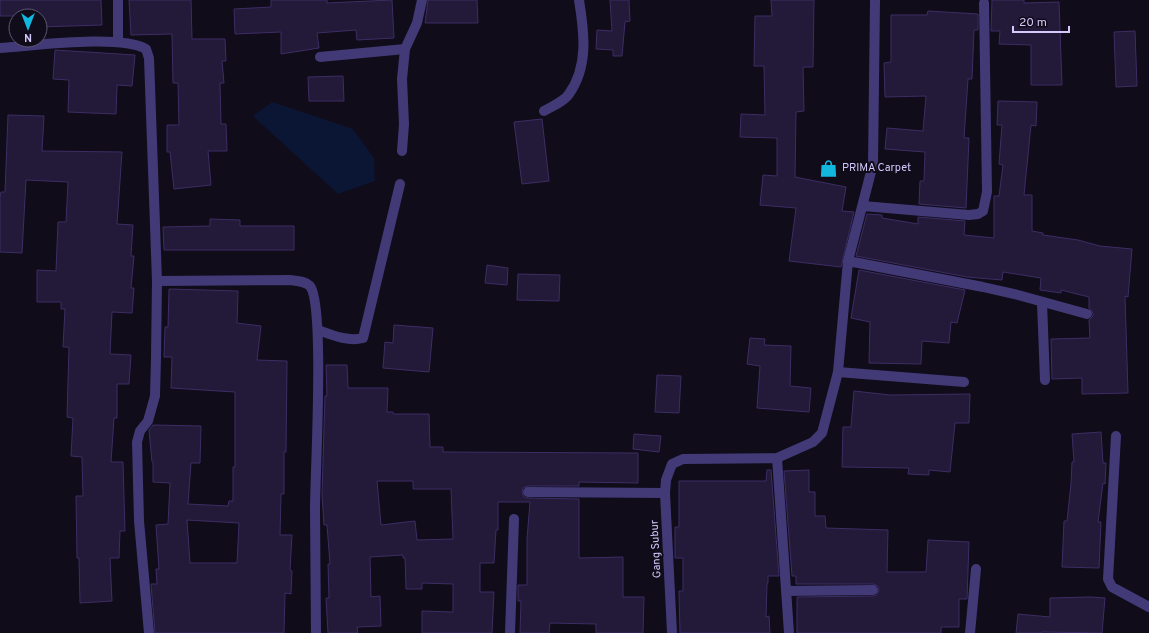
<svg xmlns="http://www.w3.org/2000/svg" width="1149" height="633" font-family="Overpass,sans-serif">
  <style>
    .water { fill: #0b1634 }
    .building { fill: #231939; stroke: #3d2d64; fill-rule: evenodd }
    .lines { fill: none; stroke-linecap: round; stroke-linejoin: round }
    .service { stroke: #423a76; stroke-width: 10 }
    .minor { stroke: #423a76; stroke-width: 10 }
    .labels { text-anchor: middle; dominant-baseline: central; stroke-width: 4; stroke-linejoin: round; paint-order: stroke }
    .poi-label { font-size: 11px; fill: #d3c9fb; stroke: #100c1a; text-anchor: start }
    .street-label { font-size: 11px; fill: #d3c9fb; stroke: #100c1a }
  </style>
  <rect width="100%" height="100%" fill="#100c1a"/>
  <path class="water" d="M 272,102 L 353,129 L 374,158 L 375,181 L 338,194 L 253,116 Z"/>
  <path class="building" d="M 0,0 L 101,0 L 102,25 L 40,27 L 40,16 L 0,16 Z
    M 129,0 L 191,0 L 192,39 L 225,39 L 226,61 L 222,61 L 224,83 L 220,83 L 221,124 L 226,124 L 227,151 L 208,151 L 211,185 L 174,189 L 170,152 L 167,152 L 167,125 L 179,125 L 178,83 L 173,83 L 172,34 L 131,35 Z
    M 271,0 L 327,0 L 327,3 L 392,0 L 394,38 L 357,40 L 356,30 L 317,33 L 319,48 L 281,54 L 281,32 L 235,34 L 234,9 L 271,7 Z
    M 428,0 L 477,0 L 478,23 L 425,23 Z
    M 610,0 L 629,0 L 630,21 L 625,22 L 622,56 L 613,56 L 613,50 L 596,49 L 597,30 L 612,31 Z
    M 771,0 L 814,0 L 813,67 L 803,67 L 804,111 L 796,112 L 795,177 L 846,187 L 842,211 L 854,212 L 841,267 L 789,261 L 796,208 L 760,205 L 763,175 L 777,176 L 777,138 L 740,137 L 741,114 L 765,115 L 764,66 L 754,66 L 755,16 L 772,16 Z
    M 992,0 L 1024,0 L 1024,3 L 1059,2 L 1062,85 L 1031,85 L 1031,45 L 999,44 L 1000,31 L 991,31 Z
    M 928,11 L 978,14 L 978,30 L 974,30 L 972,79 L 968,79 L 964,138 L 969,138 L 966,208 L 919,204 L 920,181 L 924,181 L 925,152 L 885,149 L 887,128 L 923,131 L 926,96 L 885,97 L 884,63 L 891,62 L 891,15 L 927,15 Z
    M 1135,31 L 1137,86 L 1116,87 L 1114,32 Z
    M 55,50 L 135,55 L 132,86 L 117,85 L 116,114 L 68,112 L 69,80 L 53,79 Z
    M 343,76 L 344,101 L 309,101 L 308,77 Z
    M 998,101 L 1037,102 L 1036,126 L 1031,125 L 1024,195 L 1032,195 L 1032,231 L 1043,233 L 1043,235 L 1078,240 L 1100,246 L 1132,249 L 1128,297 L 1125,296 L 1128,393 L 1082,394 L 1082,378 L 1052,379 L 1051,339 L 1090,338 L 1089,320 L 1093,316 L 1093,313 L 1089,308 L 1089,297 L 1061,290 L 1061,293 L 1040,290 L 1041,278 L 1003,272 L 1002,280 L 967,277 L 856,256 L 867,214 L 882,215 L 882,218 L 918,224 L 918,217 L 965,221 L 964,235 L 994,238 L 994,196 L 999,196 L 1003,165 L 999,164 L 1002,125 L 997,125 Z
    M 8,115 L 44,116 L 42,151 L 122,152 L 117,224 L 133,225 L 131,256 L 134,256 L 131,288 L 134,288 L 132,313 L 112,312 L 110,354 L 131,355 L 129,384 L 117,384 L 117,418 L 114,418 L 111,462 L 123,462 L 125,531 L 120,531 L 119,558 L 110,558 L 112,601 L 80,603 L 79,558 L 77,558 L 76,496 L 83,496 L 82,457 L 71,456 L 73,418 L 67,417 L 69,347 L 63,347 L 65,309 L 61,309 L 61,302 L 37,302 L 37,270 L 56,271 L 58,222 L 66,222 L 68,182 L 26,180 L 22,253 L 0,252 L 0,197 L 1,192 L 5,192 Z
    M 542,119 L 549,181 L 522,184 L 514,122 Z
    M 210,219 L 240,220 L 240,226 L 294,226 L 294,250 L 164,250 L 163,227 L 210,226 Z
    M 487,265 L 508,268 L 507,285 L 485,283 Z
    M 859,270 L 965,290 L 957,323 L 951,322 L 949,343 L 922,341 L 921,364 L 869,363 L 870,322 L 851,318 Z
    M 518,274 L 560,275 L 559,301 L 517,300 Z
    M 169,289 L 238,291 L 237,323 L 261,326 L 257,360 L 287,361 L 286,452 L 284,452 L 284,494 L 281,494 L 280,535 L 292,535 L 290,570 L 292,571 L 291,594 L 285,593 L 284,633 L 155,633 L 151,584 L 157,584 L 156,569 L 159,569 L 156,525 L 168,524 L 170,483 L 153,482 L 153,462 L 152,462 L 149,430 L 153,425 L 201,426 L 200,463 L 191,463 L 188,504 L 228,506 L 229,501 L 233,501 L 233,467 L 235,467 L 235,392 L 171,388 L 172,357 L 164,357 L 165,327 L 168,327 ZM 187,520 L 239,523 L 237,563 L 190,563 Z
    M 394,325 L 433,328 L 429,372 L 383,368 L 385,342 L 393,343 Z
    M 750,338 L 765,339 L 764,345 L 791,346 L 790,386 L 811,388 L 809,412 L 757,408 L 760,366 L 747,364 Z
    M 326,365 L 347,365 L 348,388 L 388,388 L 387,412 L 393,412 L 393,414 L 429,414 L 430,447 L 443,447 L 443,452 L 638,453 L 638,483 L 579,482 L 579,486 L 528,486 L 523,488 L 522,492 L 524,497 L 528,498 L 579,499 L 579,558 L 623,557 L 623,597 L 644,597 L 643,633 L 596,633 L 596,624 L 550,623 L 549,633 L 520,633 L 521,601 L 518,601 L 518,585 L 527,585 L 527,539 L 530,502 L 498,502 L 498,530 L 496,530 L 494,563 L 480,563 L 480,592 L 494,592 L 492,633 L 422,633 L 422,611 L 453,612 L 453,584 L 422,583 L 422,589 L 406,589 L 405,558 L 403,558 L 403,555 L 370,557 L 371,597 L 380,596 L 381,626 L 357,627 L 358,633 L 328,633 L 326,598 L 329,598 L 328,564 L 330,564 L 327,525 L 324,525 L 322,495 L 325,396 L 327,396 ZM 377,481 L 413,481 L 413,489 L 451,489 L 453,539 L 417,540 L 415,521 L 381,525 Z
    M 657,375 L 681,376 L 679,413 L 655,412 Z
    M 854,391 L 890,395 L 970,394 L 969,423 L 955,423 L 950,472 L 929,470 L 929,475 L 908,474 L 909,468 L 842,467 L 843,427 L 851,427 Z
    M 1101,432 L 1103,463 L 1106,463 L 1105,484 L 1103,483 L 1098,522 L 1101,522 L 1099,568 L 1062,567 L 1064,521 L 1067,521 L 1071,484 L 1072,462 L 1074,462 L 1072,434 Z
    M 634,434 L 661,436 L 659,452 L 633,449 Z
    M 767,470 L 771,470 L 779,576 L 768,576 L 768,583 L 767,584 L 766,617 L 769,616 L 770,633 L 680,633 L 679,591 L 683,591 L 683,558 L 675,558 L 675,527 L 679,527 L 679,481 L 766,481 Z
    M 809,470 L 809,492 L 815,492 L 815,516 L 825,516 L 826,528 L 888,530 L 887,572 L 926,572 L 928,540 L 969,542 L 967,599 L 959,599 L 959,627 L 941,627 L 941,633 L 797,633 L 797,597 L 873,596 L 877,595 L 879,590 L 878,586 L 873,584 L 796,584 L 796,576 L 792,576 L 784,471 Z
    M 1090,597 L 1105,598 L 1102,633 L 1042,632 L 1042,633 L 1016,633 L 1018,614 L 1050,617 L 1050,598 Z"/>
  <g class="lines">
    <path class="service" d="M 320,57 L 405,49
      M 544,111 C 552,106 564,102 569,94 C 589,66 584,31 579,0
      M 1042,303 L 1045,380
      M 838,372 L 964,382
      M 528,492 L 665,493"/>
    <path class="minor" d="M 118,42 L 118,0
      M 0,48 C 33,46 120,34 146,49 L 149,58 L 157,281 L 156,358 L 155,396 L 148,421 L 140,431 L 137,442 L 139,521 L 149,633
      M 402,151 L 404,124 L 402,79 L 405,49 L 417,23 L 422,0
      M 863,206 L 969,215 L 978,214 L 983,211 L 987,192 L 984,3
      M 848,261 L 983,287 L 1018,295 L 1087,314
      M 157,281 L 290,280 C 297,281 305,281 310,286 C 325,305 315,475 315,509 C 315,550 316,592 316,633
      M 318,330 C 332,335 348,342 363,338 L 400,184
      M 1116,436 L 1108,579 L 1112,587 L 1149,607
      M 777,458 L 789,633
      M 786,591 L 873,590
      M 510,633 L 514,519
      M 672,633 L 665,493 L 666,480 L 672,464 L 683,459 L 777,458 L 813,442 L 822,433 L 838,372 L 848,261 L 873,164 L 875,0
      M 970,633 L 976,569"/>
  </g>
  <defs>
    <symbol id="shop-bare" viewBox="-9 -9 18 18"><path d="M-5-2.5h2.3a2.7 3.5 0 0 1 5.4 0H5L5.5 6h-11ZM-1.5-2.5h3a1.5 2.3 0 0 0-3 0Z" fill="#11b7df" stroke="#100c1a" stroke-width="2.5" paint-order="stroke"/></symbol>
  </defs>
  <g fill-rule="evenodd">
    <use href="#shop-bare" x="816" y="156" width="25" height="25"/>
  </g>
  <g class="labels">
    <g class="poi-label">
      <text x="842" y="168">PRIMA Carpet</text>
    </g>
    <g class="street-label">
      <text transform="translate(656 549) rotate(-93)">Gang Subur</text>
    </g>
  </g>
  <g transform="translate(28 28) rotate(180)"><circle r="19" fill="#100c1a" stroke="#5e5874"/>
  <path d="M0-3L7 15L0 10L-7 15Z" fill="#11b7df"/>
  <text y="-6" font-size="11" font-weight="bold" text-anchor="middle" fill="#d3c9fb">N</text>
  </g>
  <path d="M1013 26v6h56v-6" fill="none" stroke="#d3c9fb" stroke-width="2"/>
  <text x="1019" y="26" font-size="12" fill="#d3c9fb" stroke="#100c1a" stroke-width="3" paint-order="stroke">20 m</text>
</svg>
